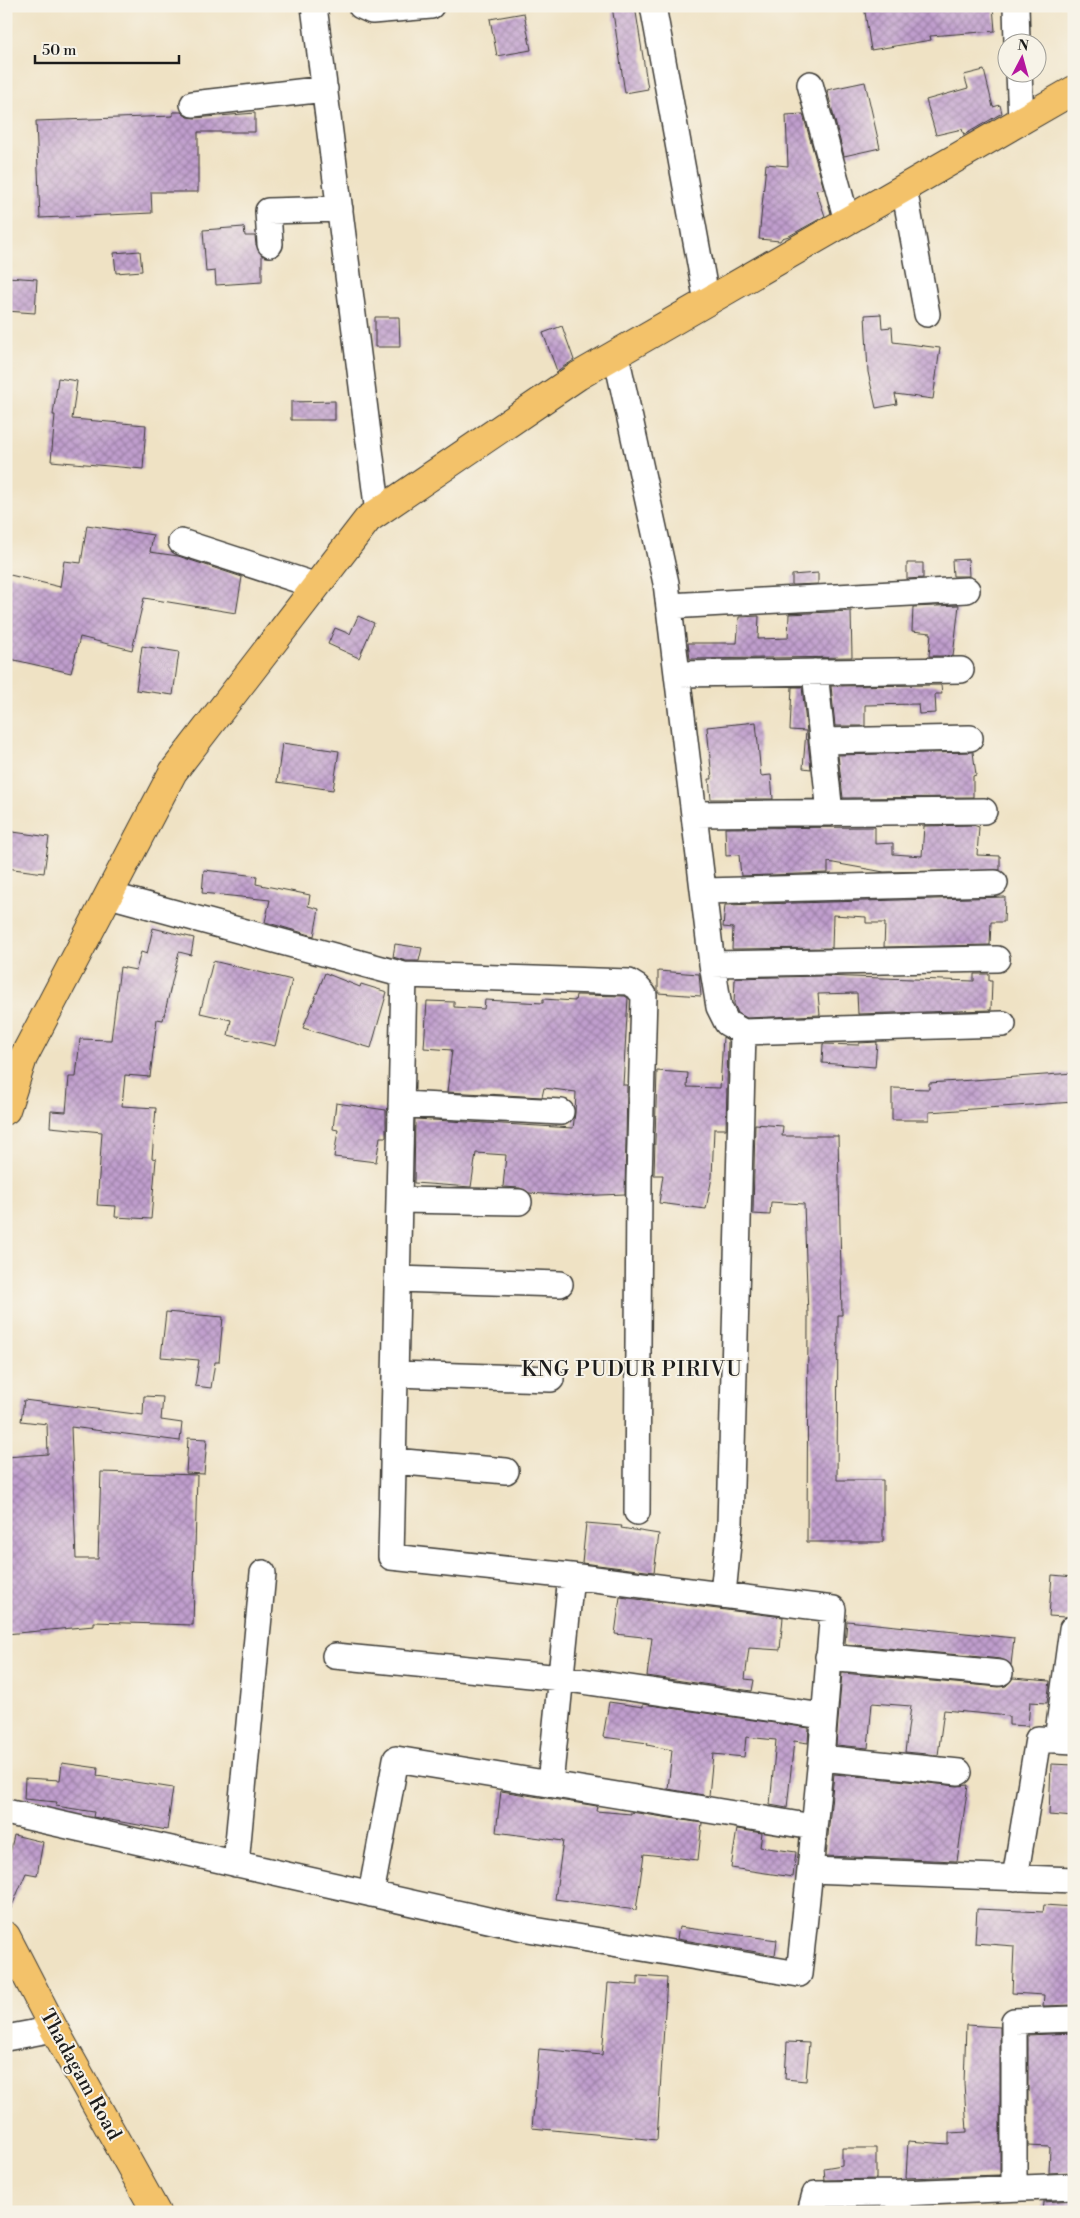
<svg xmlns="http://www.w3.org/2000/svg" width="1080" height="2218" font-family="'Libre Bodoni',serif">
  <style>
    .building { fill: url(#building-cross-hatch) }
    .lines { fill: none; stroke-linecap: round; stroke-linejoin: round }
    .minor-casing { stroke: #3c3a35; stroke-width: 28 }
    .major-casing { stroke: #3c3a35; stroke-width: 30 }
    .minor { stroke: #fff; stroke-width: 25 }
    .major { stroke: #f3c26a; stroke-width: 28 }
    .labels { text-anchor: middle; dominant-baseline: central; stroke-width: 4; stroke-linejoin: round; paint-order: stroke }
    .street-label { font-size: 20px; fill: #1c1c1c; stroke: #f7f3e8 }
    .neighbourhood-label { font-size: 21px; letter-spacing: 1px; fill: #1c1c1c; stroke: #f7f3e8 }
  </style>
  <defs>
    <pattern id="building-cross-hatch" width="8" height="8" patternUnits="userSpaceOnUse" patternTransform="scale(1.25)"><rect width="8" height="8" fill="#c09ecd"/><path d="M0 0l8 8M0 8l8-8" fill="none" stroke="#9b80a6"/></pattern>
  </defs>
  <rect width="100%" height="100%" fill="#f7f3e8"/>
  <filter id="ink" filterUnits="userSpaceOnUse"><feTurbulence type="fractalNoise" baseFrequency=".02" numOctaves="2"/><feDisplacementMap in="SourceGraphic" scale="10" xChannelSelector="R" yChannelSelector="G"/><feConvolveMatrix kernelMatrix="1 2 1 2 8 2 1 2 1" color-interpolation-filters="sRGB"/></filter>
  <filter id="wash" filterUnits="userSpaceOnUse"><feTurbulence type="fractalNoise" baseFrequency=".0096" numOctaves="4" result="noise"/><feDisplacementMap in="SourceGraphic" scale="20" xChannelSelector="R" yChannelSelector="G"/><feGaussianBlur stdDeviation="1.12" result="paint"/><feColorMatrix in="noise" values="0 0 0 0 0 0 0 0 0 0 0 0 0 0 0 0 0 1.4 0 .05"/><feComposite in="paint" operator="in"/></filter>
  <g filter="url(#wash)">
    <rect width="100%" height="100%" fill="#efe2c4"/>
    <g id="blocks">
      <path class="building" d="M 612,6 L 635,6 L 648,89 L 625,93 Z
        M 864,6 L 993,6 L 995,31 L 930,36 L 931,40 L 871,50 Z
        M 524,13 L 531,50 L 497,56 L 490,19 Z
        M 984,70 L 993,107 L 1000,105 L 1002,113 L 964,135 L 962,129 L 936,135 L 926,100 L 968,88 L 964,75 Z
        M 865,82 L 880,148 L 844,156 L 827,90 Z
        M 173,112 L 181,112 L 187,117 L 195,118 L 255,113 L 255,132 L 198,132 L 198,192 L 151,192 L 152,213 L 40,218 L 36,121 L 173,116 Z
        M 803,114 L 824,189 L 816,190 L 825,216 L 789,236 L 782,238 L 780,241 L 759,239 L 766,164 L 788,166 L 786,115 Z
        M 244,227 L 245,236 L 255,236 L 256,245 L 262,255 L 262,282 L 216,285 L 215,271 L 206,272 L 203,230 Z
        M 140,251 L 142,271 L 116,273 L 114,253 Z
        M 6,277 L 37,279 L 35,313 L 6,311 Z
        M 881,314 L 882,328 L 892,327 L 893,342 L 940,348 L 933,399 L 895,394 L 897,404 L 876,408 L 868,372 L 865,315 Z
        M 375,317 L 399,317 L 400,347 L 375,347 Z
        M 562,326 L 574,360 L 557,371 L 543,333 Z
        M 58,378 L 77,381 L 72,419 L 146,425 L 143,469 L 51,461 L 55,415 L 53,415 Z
        M 335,401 L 335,420 L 291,420 L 291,402 Z
        M 87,525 L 153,535 L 150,552 L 178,556 L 242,577 L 236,613 L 144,598 L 132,650 L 80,637 L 71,673 L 6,658 L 6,574 L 60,587 L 64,561 L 81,563 Z
        M 968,559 L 969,576 L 953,576 L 952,560 Z
        M 907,563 L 923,563 L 923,578 L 907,579 Z
        M 818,573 L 818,584 L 792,585 L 792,575 Z
        M 959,605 L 953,656 L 929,656 L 931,633 L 912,631 L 913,607 Z
        M 851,611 L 852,657 L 690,659 L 688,643 L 737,643 L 739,617 L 759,616 L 758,639 L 788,638 L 789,614 Z
        M 358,616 L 374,623 L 359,658 L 328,644 L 335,628 L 350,634 Z
        M 142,646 L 179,652 L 173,695 L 136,690 Z
        M 941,685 L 942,694 L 935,694 L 936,713 L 919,714 L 918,704 L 865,705 L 865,726 L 835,726 L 831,686 Z
        M 792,687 L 802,687 L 811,769 L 803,768 L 806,731 L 790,730 Z
        M 756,722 L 761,776 L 771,775 L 773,799 L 711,799 L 709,779 L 712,779 L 707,727 Z
        M 282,743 L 339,751 L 333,790 L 277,782 Z
        M 973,752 L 976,775 L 973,776 L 973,797 L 843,798 L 838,755 Z
        M 973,825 L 979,827 L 977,855 L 1000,856 L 1000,870 L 884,872 L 828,862 L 828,873 L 741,876 L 739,855 L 726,856 L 725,828 L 875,827 L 875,844 L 893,843 L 893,854 L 922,856 L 924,826 Z
        M 6,831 L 49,837 L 44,873 L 6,868 Z
        M 204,870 L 257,876 L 256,884 L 310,895 L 308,906 L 319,909 L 314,936 L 265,922 L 270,900 L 202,893 Z
        M 1005,897 L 1004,922 L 991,922 L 990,945 L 884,947 L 885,923 L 866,923 L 866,917 L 833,915 L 832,948 L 732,949 L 733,928 L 723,927 L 725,905 Z
        M 153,928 L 194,938 L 191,955 L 179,952 L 163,1020 L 157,1019 L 150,1077 L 125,1075 L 122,1106 L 156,1108 L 152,1158 L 156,1159 L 151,1219 L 115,1217 L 116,1206 L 97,1205 L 102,1132 L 50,1127 L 51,1111 L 66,1112 L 69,1077 L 76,1077 L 80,1039 L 111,1040 L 120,967 L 136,970 L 141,952 L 147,954 Z
        M 395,944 L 422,948 L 419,961 L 406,961 L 393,957 Z
        M 213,961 L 292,980 L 275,1046 L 228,1035 L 231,1020 L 200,1013 Z
        M 658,971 L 699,974 L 701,996 L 658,993 Z
        M 325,973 L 360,987 L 361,984 L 387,992 L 371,1048 L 303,1028 Z
        M 974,974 L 989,974 L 989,981 L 992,981 L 991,1010 L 858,1014 L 857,993 L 818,994 L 820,1015 L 747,1018 L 738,1013 L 734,1004 L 735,978 L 821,976 L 974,981 Z
        M 576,995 L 625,996 L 628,998 L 623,1085 L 627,1085 L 625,1194 L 575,1196 L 529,1193 L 520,1188 L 503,1187 L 506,1155 L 476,1153 L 471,1187 L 414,1183 L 415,1119 L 573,1128 L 575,1113 L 576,1092 L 544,1088 L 542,1097 L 447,1092 L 452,1050 L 424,1048 L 427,1001 L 454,1002 L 454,1007 L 484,1009 L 485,1000 L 543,1003 L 543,999 L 575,1001 Z
        M 723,1037 L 728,1040 L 726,1129 L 714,1129 L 712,1177 L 706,1209 L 659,1203 L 663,1175 L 654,1175 L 657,1071 L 688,1073 L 687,1087 L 720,1088 Z
        M 877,1042 L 875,1067 L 822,1063 L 823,1044 L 859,1045 L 859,1043 Z
        M 1074,1073 L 1074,1102 L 929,1112 L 929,1120 L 892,1120 L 892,1088 L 929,1089 L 929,1083 Z
        M 336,1103 L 386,1110 L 386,1137 L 380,1137 L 376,1162 L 334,1157 L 338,1130 L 333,1129 Z
        M 755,1124 L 783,1126 L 782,1136 L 838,1136 L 842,1315 L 838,1315 L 837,1480 L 883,1480 L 883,1542 L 807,1542 L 808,1315 L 804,1204 L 771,1202 L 770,1215 L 753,1214 Z
        M 166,1312 L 223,1317 L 219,1362 L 215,1362 L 211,1388 L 195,1386 L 199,1360 L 161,1357 Z
        M 144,1396 L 163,1397 L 161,1420 L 182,1423 L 180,1441 L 71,1427 L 76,1559 L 98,1559 L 101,1472 L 197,1475 L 193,1625 L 94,1622 L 94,1626 L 6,1634 L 6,1457 L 48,1454 L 47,1424 L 21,1421 L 24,1400 L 143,1415 Z
        M 188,1438 L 207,1439 L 204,1474 L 186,1473 Z
        M 586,1523 L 622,1526 L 621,1528 L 659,1534 L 654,1572 L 582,1563 Z
        M 1052,1575 L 1074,1577 L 1074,1615 L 1065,1617 L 1049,1616 Z
        M 620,1597 L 783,1617 L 780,1650 L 749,1648 L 745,1679 L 754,1680 L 752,1691 L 647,1676 L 652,1638 L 615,1634 Z
        M 847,1621 L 1014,1638 L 1011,1665 L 1001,1659 L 845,1644 Z
        M 842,1673 L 999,1687 L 1006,1686 L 1013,1678 L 1050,1681 L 1047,1703 L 1030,1702 L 1028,1726 L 1009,1725 L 1009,1716 L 944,1710 L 938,1755 L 905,1752 L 911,1706 L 872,1703 L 868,1748 L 836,1745 Z
        M 609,1702 L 643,1707 L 643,1704 L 809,1728 L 808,1743 L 794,1741 L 787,1808 L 770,1805 L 776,1740 L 746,1737 L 744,1757 L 713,1754 L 709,1796 L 668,1789 L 672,1750 L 647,1745 L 648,1743 L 603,1737 Z
        M 62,1763 L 98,1768 L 97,1776 L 173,1788 L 167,1830 L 93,1817 L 94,1812 L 56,1806 L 57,1802 L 24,1799 L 25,1778 L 60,1780 Z
        M 1051,1764 L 1074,1765 L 1074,1817 L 1049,1815 Z
        M 834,1774 L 958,1786 L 968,1785 L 957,1861 L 826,1856 Z
        M 501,1791 L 597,1806 L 596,1811 L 631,1814 L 631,1812 L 702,1823 L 698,1860 L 644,1854 L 636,1910 L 555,1899 L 563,1841 L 496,1832 Z
        M 737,1829 L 762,1833 L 760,1847 L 796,1852 L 793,1877 L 731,1868 Z
        M 14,1835 L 43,1842 L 37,1875 L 26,1873 L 6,1920 L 6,1853 L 10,1853 Z
        M 1044,1905 L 1074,1907 L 1074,2005 L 1043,2006 L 1044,1995 L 1012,1993 L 1014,1946 L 975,1943 L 977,1909 L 1043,1912 Z
        M 679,1927 L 777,1940 L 775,1955 L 677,1939 Z
        M 638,1976 L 667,1978 L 657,2140 L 532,2128 L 539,2049 L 602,2055 L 608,1983 L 638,1985 Z
        M 966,2025 L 1000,2027 L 1000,2175 L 906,2178 L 908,2141 L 949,2144 L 949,2133 L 967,2132 L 964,2083 Z
        M 1074,2033 L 1074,2172 L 1049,2173 L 1050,2147 L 1028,2146 L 1028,2035 Z
        M 787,2042 L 809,2043 L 806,2081 L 785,2079 Z
        M 842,2148 L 876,2148 L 876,2179 L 825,2180 L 824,2168 L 842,2165 Z
        M 1074,2200 L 1074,2212 L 1042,2212 L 1043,2202 Z
        M 829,2208 L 877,2208 L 877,2212 L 830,2212 Z"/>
    </g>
  </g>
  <g filter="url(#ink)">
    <use href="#blocks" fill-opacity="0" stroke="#3c3a35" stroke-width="1"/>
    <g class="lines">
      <defs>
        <path id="minor" d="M 314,6 L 378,513
          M 361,6 L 372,11 L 431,6
          M 653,6 L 707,302
          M 1016,6 L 1017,42
          M 1019,72 L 1021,121
          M 810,84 L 847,221
          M 193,104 L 325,89
          M 904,188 L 927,314
          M 270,244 L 268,211 L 340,209
          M 616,355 L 666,583 L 712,964 L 719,1007 L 727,1023 L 743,1032 L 1003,1024
          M 181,542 L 317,586
          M 669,606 L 967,590
          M 815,672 L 830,813
          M 678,674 L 961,670
          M 822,741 L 970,738
          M 695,814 L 984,811
          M 705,891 L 995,883
          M 109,895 L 404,975 L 391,1557 L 571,1576
          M 712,964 L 997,959
          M 404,975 L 629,982 L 637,987 L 644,995 L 639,1180 L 637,1512
          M 401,1104 L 561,1112
          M 399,1200 L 519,1202
          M 397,1279 L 560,1284
          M 395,1374 L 551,1379
          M 393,1461 L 506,1471
          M 723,1594 L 730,1524 L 743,1032
          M 335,1656 L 561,1678 L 823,1716
          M 828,1657 L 1000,1673
          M 1057,1740 L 1072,1629 L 1074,1630
          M 821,1758 L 959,1772
          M 550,1784 L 571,1576 L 833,1609 L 821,1758 L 810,1870
          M 6,1812 L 528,1929 L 799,1974 L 810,1870 L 1074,1880
          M 236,1864 L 263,1573
          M 1015,1878 L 1038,1739 L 1074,1741
          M 371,1894 L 396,1759 L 813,1827
          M 6,2038 L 54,2029
          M 1014,2188 L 1014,2021 L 1074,2019
          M 810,2212 L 815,2194 L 901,2193
          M 898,2212 L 901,2193 L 1074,2186"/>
        <path id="major" d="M 6,1110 L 23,1058 L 173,772 L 368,519 L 578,376 L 1074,90
          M 6,1936 L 54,2029 L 156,2212"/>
      </defs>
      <use href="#minor" class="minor-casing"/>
      <use href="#major" class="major-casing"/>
      <use href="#minor" class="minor"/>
      <use href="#major" class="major"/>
    </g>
  </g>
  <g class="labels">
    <g class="street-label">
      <text transform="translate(80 2075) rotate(61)">Thadagam Road</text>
    </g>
    <g class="neighbourhood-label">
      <text x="632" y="1370">KNG PUDUR PIRIVU</text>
    </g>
  </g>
  <rect width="1080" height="2218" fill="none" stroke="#f7f3e8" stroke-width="25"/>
  <g transform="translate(1022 58) rotate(6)"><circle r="24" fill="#f7f3e8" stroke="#9f9d96"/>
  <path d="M0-4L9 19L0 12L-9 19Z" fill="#b5179e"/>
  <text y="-8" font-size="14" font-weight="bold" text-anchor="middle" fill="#1c1c1c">N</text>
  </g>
  <path d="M35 55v8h144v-8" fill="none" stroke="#1c1c1c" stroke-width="2.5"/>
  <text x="42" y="55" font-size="15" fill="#1c1c1c" stroke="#f7f3e8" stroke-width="4" paint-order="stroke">50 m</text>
</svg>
